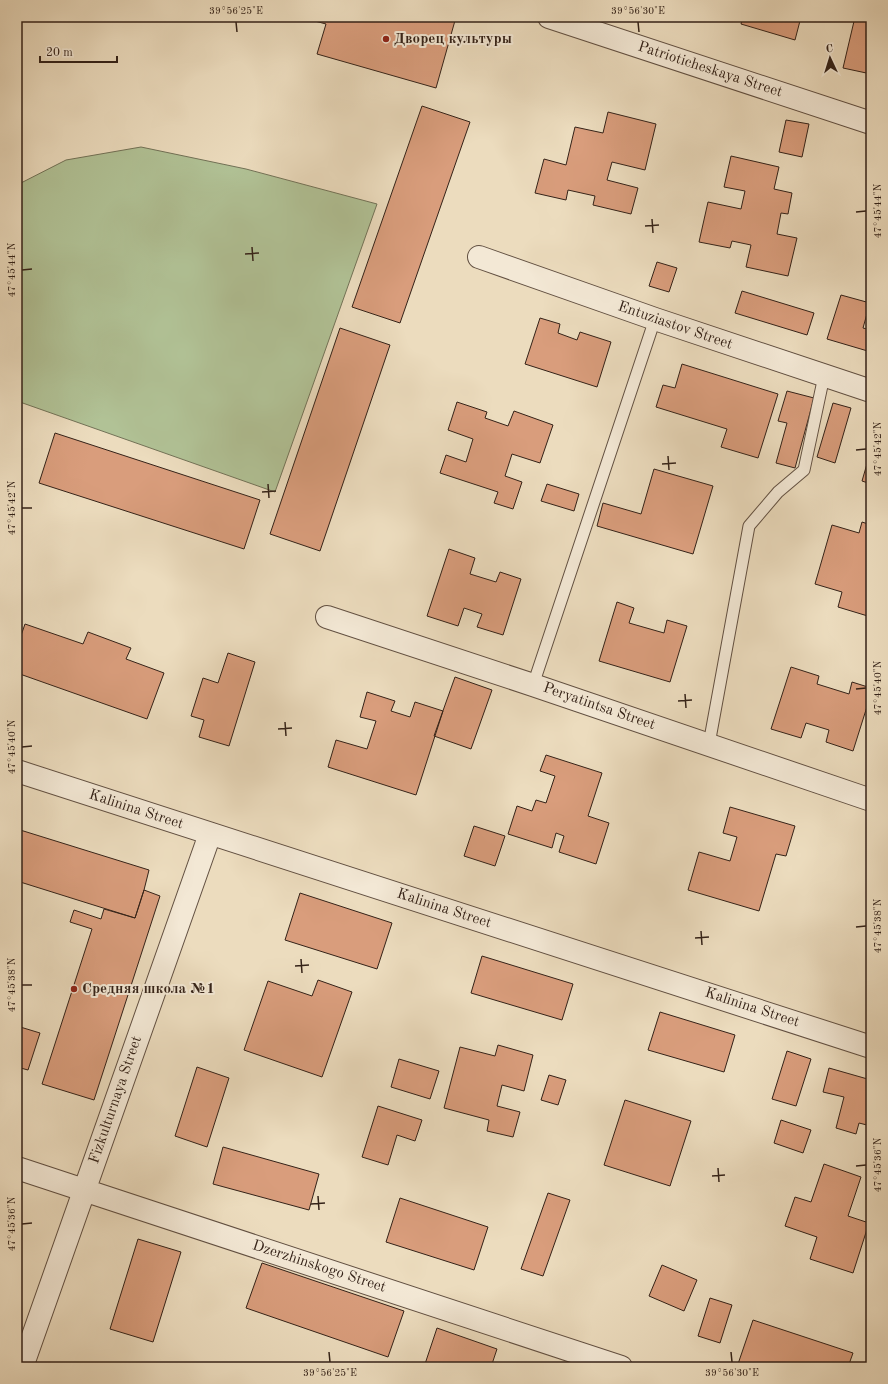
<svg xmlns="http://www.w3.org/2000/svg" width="888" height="1384" font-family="'Old Standard TT',serif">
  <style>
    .green { fill: #b1c296; stroke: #727257 }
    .building { fill: #d99d7c; stroke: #342218 }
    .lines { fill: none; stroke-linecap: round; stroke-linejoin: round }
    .lane-casing { stroke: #625042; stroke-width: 13 }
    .street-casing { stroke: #625042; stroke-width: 24 }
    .lane { stroke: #f3e8d5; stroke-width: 11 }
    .street { stroke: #f3e8d5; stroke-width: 22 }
    .ticks { fill: none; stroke: #342218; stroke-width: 1.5 }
    .poi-dot { fill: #8f2418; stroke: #f3e8d5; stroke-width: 1.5 }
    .labels { text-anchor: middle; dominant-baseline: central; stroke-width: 4; stroke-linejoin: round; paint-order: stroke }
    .poi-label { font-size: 15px; font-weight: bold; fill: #342218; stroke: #f3e8d5; text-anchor: start }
    .street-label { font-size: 15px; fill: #342218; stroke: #f3e8d5 }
    .neatline { fill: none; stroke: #342218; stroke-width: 1.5 }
    .ticks-label { font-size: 10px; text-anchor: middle; fill: #342218 }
  </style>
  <rect width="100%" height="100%" fill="#ecdcbe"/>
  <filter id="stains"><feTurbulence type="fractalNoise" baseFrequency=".005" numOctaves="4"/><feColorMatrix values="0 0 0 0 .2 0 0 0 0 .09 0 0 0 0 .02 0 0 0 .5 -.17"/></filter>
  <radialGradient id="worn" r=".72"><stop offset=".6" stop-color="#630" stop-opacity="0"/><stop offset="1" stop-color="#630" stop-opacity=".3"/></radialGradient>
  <path class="green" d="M 141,147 L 246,169 L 377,204 L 275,492 L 17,401 L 17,185 L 66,160 Z"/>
  <path class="building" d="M 300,17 L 456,17 L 436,88 L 317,54 L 326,24 Z
    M 743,17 L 801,17 L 795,40 L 741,24 Z
    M 855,17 L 871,17 L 871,74 L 843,68 Z
    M 422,106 L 470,122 L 400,323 L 352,307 Z
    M 608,112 L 656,124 L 645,170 L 612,162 L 607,180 L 638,188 L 631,214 L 593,205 L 595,196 L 568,190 L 566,200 L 535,193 L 544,159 L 566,165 L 575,127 L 603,133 Z
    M 786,120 L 809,124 L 802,157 L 779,152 Z
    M 731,156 L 779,167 L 774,189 L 792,193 L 788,214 L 781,213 L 777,234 L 797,238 L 788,276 L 746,267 L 751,245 L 732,241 L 730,248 L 699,242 L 708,202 L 741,209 L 745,191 L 724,187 Z
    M 657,262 L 677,268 L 669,292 L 649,286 Z
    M 742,291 L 814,313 L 807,335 L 735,313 Z
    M 841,295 L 870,303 L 863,328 L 871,330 L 871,352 L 827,339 Z
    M 540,318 L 560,324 L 558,333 L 577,340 L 580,332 L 611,342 L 597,387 L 525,364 Z
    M 340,328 L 390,345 L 320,551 L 270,534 Z
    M 682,364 L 778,394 L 758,458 L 721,447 L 727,429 L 656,407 L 663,385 L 675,388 Z
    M 787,391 L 814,398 L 795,468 L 776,463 L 787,423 L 778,421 Z
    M 457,402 L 487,412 L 485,418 L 508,426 L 514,411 L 553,425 L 540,463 L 512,454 L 505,476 L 522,482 L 513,509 L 494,503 L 498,492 L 440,473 L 446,455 L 466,462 L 473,439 L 448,430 Z
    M 833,403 L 851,408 L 835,463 L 817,457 Z
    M 55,433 L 260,500 L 244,549 L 39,483 Z
    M 871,450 L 871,484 L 862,481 Z
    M 654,469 L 713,486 L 693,554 L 597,526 L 603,503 L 641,514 Z
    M 547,484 L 579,494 L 574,511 L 541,501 Z
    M 862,522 L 871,525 L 871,617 L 838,607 L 842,592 L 815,584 L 832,525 L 859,533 Z
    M 449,549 L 475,558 L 470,574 L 496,582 L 500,572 L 521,579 L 503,635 L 477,627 L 482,614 L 464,608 L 458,626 L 427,616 Z
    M 617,602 L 634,608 L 629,623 L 664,633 L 667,620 L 687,626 L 670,682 L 599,661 Z
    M 25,624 L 83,644 L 88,632 L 131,648 L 126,659 L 164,673 L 147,719 L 17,673 L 17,647 Z
    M 228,653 L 255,662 L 229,746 L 199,737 L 204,720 L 191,716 L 203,678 L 218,683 Z
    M 791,667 L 819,676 L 817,684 L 849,694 L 852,682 L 871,688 L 871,694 L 853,751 L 826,742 L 829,730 L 806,723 L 801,738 L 771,729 Z
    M 455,677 L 492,690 L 471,749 L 434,736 Z
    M 367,692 L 395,701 L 391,711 L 410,717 L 415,702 L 443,711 L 416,795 L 328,767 L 336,740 L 367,749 L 376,721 L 360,717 Z
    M 546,755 L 602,773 L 588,816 L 609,823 L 596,864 L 559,852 L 564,836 L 556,833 L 552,848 L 508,834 L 517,806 L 532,811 L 536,800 L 546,803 L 555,776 L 540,771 Z
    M 730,807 L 795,826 L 786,856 L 776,854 L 759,911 L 688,890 L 699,852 L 730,861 L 737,837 L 723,833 Z
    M 474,826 L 505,836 L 495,866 L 464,856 Z
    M 17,829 L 149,870 L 144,890 L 135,918 L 17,881 Z
    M 144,890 L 160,896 L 94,1100 L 42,1084 L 92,929 L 70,922 L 74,910 L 101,919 L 104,909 L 135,918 Z
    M 300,893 L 392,923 L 377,969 L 285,940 Z
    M 482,956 L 573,984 L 562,1020 L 471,993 Z
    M 318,980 L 352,992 L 322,1077 L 244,1050 L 268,981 L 312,996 Z
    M 660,1012 L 735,1035 L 724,1072 L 648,1050 Z
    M 17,1026 L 40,1033 L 28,1070 L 17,1067 Z
    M 498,1045 L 533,1055 L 524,1091 L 502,1085 L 497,1106 L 520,1112 L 513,1137 L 487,1131 L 489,1120 L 444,1108 L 460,1047 L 495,1056 Z
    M 787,1051 L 811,1059 L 796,1106 L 772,1099 Z
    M 399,1059 L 439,1071 L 430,1099 L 391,1087 Z
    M 197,1067 L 229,1078 L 207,1147 L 175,1136 Z
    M 829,1068 L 871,1080 L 871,1126 L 859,1123 L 856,1134 L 836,1128 L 844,1097 L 823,1092 Z
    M 549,1075 L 566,1080 L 558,1105 L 541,1100 Z
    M 625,1100 L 691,1121 L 670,1186 L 604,1165 Z
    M 378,1106 L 422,1120 L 415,1141 L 397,1135 L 388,1165 L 362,1157 Z
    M 781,1120 L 811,1130 L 803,1153 L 774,1143 Z
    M 223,1147 L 319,1174 L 309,1210 L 213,1184 Z
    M 824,1164 L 861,1177 L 848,1216 L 869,1223 L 853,1273 L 810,1259 L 817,1237 L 785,1226 L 795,1197 L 811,1202 Z
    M 548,1193 L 570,1200 L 543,1276 L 521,1269 Z
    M 400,1198 L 488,1227 L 474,1270 L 386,1242 Z
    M 138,1239 L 181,1252 L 153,1342 L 110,1329 Z
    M 262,1263 L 404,1311 L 388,1357 L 246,1308 Z
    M 662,1265 L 697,1280 L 684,1311 L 649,1296 Z
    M 710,1298 L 732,1305 L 720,1343 L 698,1336 Z
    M 753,1320 L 853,1353 L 848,1367 L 749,1367 L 738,1364 Z
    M 437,1328 L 497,1349 L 491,1367 L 424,1367 Z"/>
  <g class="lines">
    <defs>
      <path id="lane" d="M 533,685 L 655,319
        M 709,744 L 749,526 L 778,492 L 804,470 L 824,376"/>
      <path id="street" d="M 549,17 L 871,123
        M 479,257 L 655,319 L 871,391
        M 327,617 L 533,685 L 871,800
        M 17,771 L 871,1047
        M 17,1168 L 621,1367
        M 22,1367 L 210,834"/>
    </defs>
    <use href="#lane" class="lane-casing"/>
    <use href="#street" class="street-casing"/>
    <use href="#lane" class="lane"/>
    <use href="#street" class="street"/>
  </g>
  <path class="ticks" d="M 236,22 L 237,32M 638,22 L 639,32M 856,212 L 866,211M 652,219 L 653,233M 645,226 L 659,225M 252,247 L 253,261M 245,254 L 259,253M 22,270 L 32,269M 856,450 L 866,449M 668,456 L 669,470M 662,464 L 676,463M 268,484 L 269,498M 262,492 L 276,491M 22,508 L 32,508M 856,689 L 866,688M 685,694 L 686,708M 678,701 L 692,700M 285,722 L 286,736M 278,729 L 292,728M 22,747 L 32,746M 856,927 L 866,926M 701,931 L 702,945M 695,938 L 709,937M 301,959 L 302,973M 295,966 L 309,965M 22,985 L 32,985M 856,1166 L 866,1165M 718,1168 L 719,1182M 712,1176 L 725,1175M 318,1196 L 319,1210M 311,1204 L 325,1203M 22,1224 L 32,1223M 329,1352 L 330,1362M 731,1352 L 732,1362"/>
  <g class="poi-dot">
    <circle cx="386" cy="39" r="4"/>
    <circle cx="74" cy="989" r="4"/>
  </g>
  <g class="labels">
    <g class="poi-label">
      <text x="394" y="39">Дворец культуры</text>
      <text x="82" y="989">Средняя школа №1</text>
    </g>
    <g class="street-label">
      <text transform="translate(710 70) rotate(18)">Patrioticheskaya Street</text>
      <text transform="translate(675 326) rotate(19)">Entuziastov Street</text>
      <text transform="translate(599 707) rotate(19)">Peryatintsa Street</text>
      <text transform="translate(136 810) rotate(18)">Kalinina Street</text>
      <text transform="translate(444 909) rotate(18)">Kalinina Street</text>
      <text transform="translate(752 1008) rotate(18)">Kalinina Street</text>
      <text transform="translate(116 1100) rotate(-71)">Fizkulturnaya Street</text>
      <text transform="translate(319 1267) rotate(18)">Dzerzhinskogo Street</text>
    </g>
  </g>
  <rect width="888" height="1384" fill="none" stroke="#ecdcbe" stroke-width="44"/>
  <g transform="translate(830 58) rotate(356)" stroke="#f3e8d5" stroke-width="3" paint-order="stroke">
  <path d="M0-3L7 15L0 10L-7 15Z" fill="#342218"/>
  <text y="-6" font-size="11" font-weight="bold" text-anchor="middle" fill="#342218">С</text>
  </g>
  <path d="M40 56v6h77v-6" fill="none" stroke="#342218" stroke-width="2"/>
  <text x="46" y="56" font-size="12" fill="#342218" stroke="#f3e8d5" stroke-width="3" paint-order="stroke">20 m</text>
  <rect x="22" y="22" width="844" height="1340" class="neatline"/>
  <g class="ticks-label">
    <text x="236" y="14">39°56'25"E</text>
    <text x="638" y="14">39°56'30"E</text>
    <text transform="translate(877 211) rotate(-90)" y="4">47°45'44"N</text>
    <text transform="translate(11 270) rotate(-90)" y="4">47°45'44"N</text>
    <text transform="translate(877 449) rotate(-90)" y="4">47°45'42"N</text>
    <text transform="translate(11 508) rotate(-90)" y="4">47°45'42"N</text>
    <text transform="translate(877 688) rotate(-90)" y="4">47°45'40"N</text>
    <text transform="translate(11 747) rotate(-90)" y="4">47°45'40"N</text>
    <text transform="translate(877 926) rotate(-90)" y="4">47°45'38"N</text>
    <text transform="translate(11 985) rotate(-90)" y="4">47°45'38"N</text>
    <text transform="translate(877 1165) rotate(-90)" y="4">47°45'36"N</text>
    <text transform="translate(11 1224) rotate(-90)" y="4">47°45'36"N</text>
    <text x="330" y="1376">39°56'25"E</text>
    <text x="732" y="1376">39°56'30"E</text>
  </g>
  <rect width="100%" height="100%" filter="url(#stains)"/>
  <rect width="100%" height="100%" fill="url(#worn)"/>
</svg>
